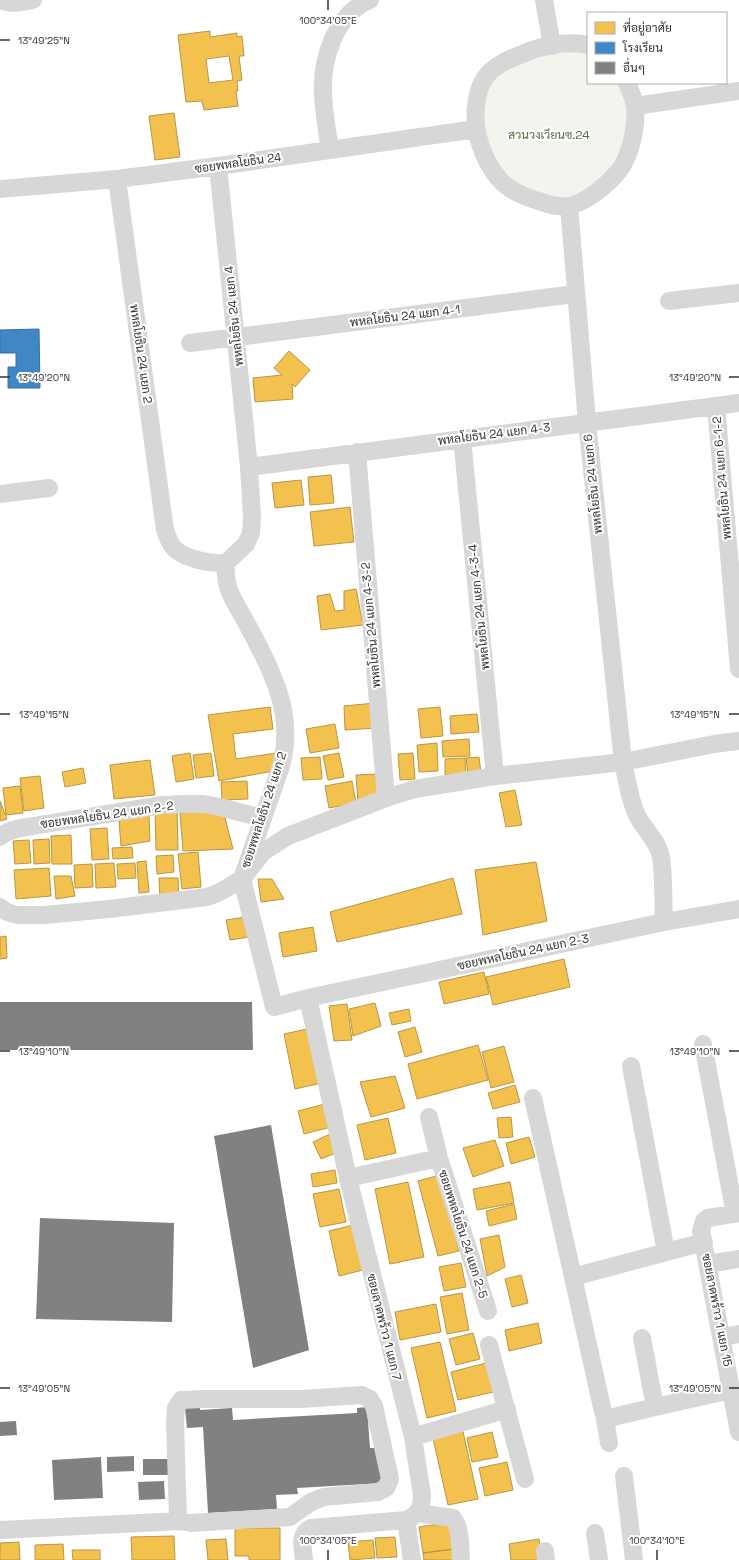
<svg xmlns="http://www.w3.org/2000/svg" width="739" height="1560" font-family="'Space Grotesk',Sarabun,sans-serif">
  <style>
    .green { fill: #f1f5ed }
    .homes { fill: #f2c14e; stroke: #b99646; fill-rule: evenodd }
    .schools { fill: #3f88c5; stroke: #3b6e99 }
    .building { fill: #818181 }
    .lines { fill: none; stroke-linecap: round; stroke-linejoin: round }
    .minor { stroke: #d7d7d7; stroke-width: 18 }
    .ticks { fill: none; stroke: #333; stroke-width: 1.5 }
    .labels { text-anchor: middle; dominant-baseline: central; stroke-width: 4; stroke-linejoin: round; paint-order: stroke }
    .park-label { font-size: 12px; fill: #56703f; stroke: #fff }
    .street-label { font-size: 12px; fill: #333; stroke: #fff }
    .ticks-label { font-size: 10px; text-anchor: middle; fill: #333; stroke: #fff; stroke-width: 4; stroke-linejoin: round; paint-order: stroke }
  </style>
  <rect width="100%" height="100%" fill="#fff"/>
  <path class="green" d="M 588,46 L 588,83 L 626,83 L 633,98 L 615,175 L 581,200 L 547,204 L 492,168 L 479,90 L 498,66 Z"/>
  <path class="homes" d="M 210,31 L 210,37 L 237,33 L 237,37 L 242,36 L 244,56 L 239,56 L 242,80 L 237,81 L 238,91 L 236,91 L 238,106 L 204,110 L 202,101 L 186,102 L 178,35 ZM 229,56 L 233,80 L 209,83 L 206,59 Z
    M 174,113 L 180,157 L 155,160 L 149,116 Z
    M 289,351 L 310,370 L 295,387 L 292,384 L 293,399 L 255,402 L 253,378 L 282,375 L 274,368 Z
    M 331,475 L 334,503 L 310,505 L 308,477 Z
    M 301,480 L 304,505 L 275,508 L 272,483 Z
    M 350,507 L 354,542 L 314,546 L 310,512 Z
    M 356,589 L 363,625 L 321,630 L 317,596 L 330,594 L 335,611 L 344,610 L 344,591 Z
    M 375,703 L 377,728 L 345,730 L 344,706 Z
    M 270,707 L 273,729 L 233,734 L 236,759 L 276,753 L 279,770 L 219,781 L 208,715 Z
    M 440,707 L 443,736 L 421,738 L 418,709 Z
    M 477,714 L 479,732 L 451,734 L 450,716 Z
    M 335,724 L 339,748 L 310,753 L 306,729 Z
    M 469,739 L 470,756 L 443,757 L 442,741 Z
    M 437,743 L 438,771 L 419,772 L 417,745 Z
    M 190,753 L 194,779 L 176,782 L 172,756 Z
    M 211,753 L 214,776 L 196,778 L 193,755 Z
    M 339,753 L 344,777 L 328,780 L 323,756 Z
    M 413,753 L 415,779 L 400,780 L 398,754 Z
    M 320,757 L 322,779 L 303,780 L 301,758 Z
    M 479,757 L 481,773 L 468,774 L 466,758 Z
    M 465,758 L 466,774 L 445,775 L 445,759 Z
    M 150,760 L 155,795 L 114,799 L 110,765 Z
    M 83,768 L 86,783 L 65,787 L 62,772 Z
    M 378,774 L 380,800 L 358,802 L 356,775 Z
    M 40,776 L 44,808 L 24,811 L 20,778 Z
    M 247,781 L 248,799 L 222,800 L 221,782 Z
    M 352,781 L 356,803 L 329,808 L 325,786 Z
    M 20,786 L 23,813 L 6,815 L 3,788 Z
    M 515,790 L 522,825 L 506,827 L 499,793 Z
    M 0,801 L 7,819 L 0,821 Z
    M 177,809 L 178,850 L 156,850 L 155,810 Z
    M 223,810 L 233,849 L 183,851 L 180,813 Z
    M 149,813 L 150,841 L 121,846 L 119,821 Z
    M 107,828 L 109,859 L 92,860 L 90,829 Z
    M 71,835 L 72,864 L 52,864 L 51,836 Z
    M 49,839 L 50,863 L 34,864 L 33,840 Z
    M 29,840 L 31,863 L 15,864 L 13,841 Z
    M 132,847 L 133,858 L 113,859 L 112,848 Z
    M 198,852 L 201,887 L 182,889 L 178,854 Z
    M 173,855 L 174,872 L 157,874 L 156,856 Z
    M 146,861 L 149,892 L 139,893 L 137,862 Z
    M 536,862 L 547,921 L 483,935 L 475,870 Z
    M 114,863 L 116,887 L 96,888 L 95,864 Z
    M 135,863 L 136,878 L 118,879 L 117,864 Z
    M 92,864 L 93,887 L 75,888 L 74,865 Z
    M 49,868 L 51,896 L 16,899 L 14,870 Z
    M 54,876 L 71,876 L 75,896 L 56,899 Z
    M 159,878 L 178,878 L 179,898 L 160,899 Z
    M 453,878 L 462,914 L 337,942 L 330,912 Z
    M 258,879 L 272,879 L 284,899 L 261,902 Z
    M 246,917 L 249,937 L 230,940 L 226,920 Z
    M 313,927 L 317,951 L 283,957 L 279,933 Z
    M 6,936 L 7,958 L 0,959 L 0,937 Z
    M 564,959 L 570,987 L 493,1005 L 486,977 Z
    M 484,972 L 489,994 L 444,1004 L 439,982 Z
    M 375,1003 L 381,1026 L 353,1036 L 349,1009 Z
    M 347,1004 L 352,1040 L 334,1041 L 329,1006 Z
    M 409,1009 L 411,1021 L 392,1025 L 389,1013 Z
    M 415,1027 L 422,1052 L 405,1057 L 398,1032 Z
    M 311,1028 L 322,1083 L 295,1089 L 284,1034 Z
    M 478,1045 L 488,1080 L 417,1099 L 408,1064 Z
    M 504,1046 L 514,1082 L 491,1088 L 482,1052 Z
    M 395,1076 L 405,1108 L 371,1117 L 360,1082 Z
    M 515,1085 L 520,1102 L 493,1109 L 488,1093 Z
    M 325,1104 L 331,1127 L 304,1134 L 298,1111 Z
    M 511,1117 L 513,1137 L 499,1138 L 497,1118 Z
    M 388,1118 L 396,1153 L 365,1160 L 357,1125 Z
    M 330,1134 L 338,1152 L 321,1159 L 313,1142 Z
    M 529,1137 L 535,1157 L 511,1164 L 506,1143 Z
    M 495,1140 L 504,1166 L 473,1177 L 463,1148 Z
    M 335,1170 L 337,1183 L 313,1187 L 311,1174 Z
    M 440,1175 L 459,1251 L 438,1256 L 418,1181 Z
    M 408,1182 L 424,1257 L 390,1264 L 375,1189 Z
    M 510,1182 L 514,1203 L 477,1210 L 473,1189 Z
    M 339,1189 L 346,1222 L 320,1227 L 313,1194 Z
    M 514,1204 L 517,1219 L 489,1226 L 486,1211 Z
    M 357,1224 L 367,1269 L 339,1276 L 329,1231 Z
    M 499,1235 L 505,1267 L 487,1276 L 480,1239 Z
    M 461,1263 L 466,1287 L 444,1291 L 439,1267 Z
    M 521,1275 L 528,1303 L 512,1307 L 505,1279 Z
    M 462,1293 L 469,1330 L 447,1334 L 440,1297 Z
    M 436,1304 L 441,1332 L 400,1340 L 395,1312 Z
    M 538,1323 L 542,1343 L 509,1351 L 505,1330 Z
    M 473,1333 L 480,1359 L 456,1365 L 449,1339 Z
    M 440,1342 L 456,1411 L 427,1418 L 411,1348 Z
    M 486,1363 L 493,1392 L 458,1400 L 451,1372 Z
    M 462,1427 L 478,1499 L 448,1505 L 432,1434 Z
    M 492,1432 L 498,1457 L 472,1462 L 467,1438 Z
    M 507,1462 L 513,1490 L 485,1496 L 479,1468 Z
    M 452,1522 L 455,1549 L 423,1553 L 419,1527 Z
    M 235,1528 L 280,1528 L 280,1560 L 249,1560 L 249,1556 L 235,1556 Z
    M 174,1536 L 175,1560 L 132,1560 L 131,1537 Z
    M 395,1537 L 397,1557 L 377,1558 L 375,1538 Z
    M 226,1539 L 228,1560 L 208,1560 L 206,1540 Z
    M 539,1539 L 543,1560 L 511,1560 L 509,1544 Z
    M 373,1540 L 375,1558 L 350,1560 L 348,1542 Z
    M 19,1542 L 20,1560 L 0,1560 L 0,1543 Z
    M 63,1544 L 64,1560 L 35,1560 L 35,1545 Z
    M 455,1549 L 456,1560 L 424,1560 L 423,1553 Z
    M 72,1550 L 100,1550 L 100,1560 L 73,1560 Z"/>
  <path class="schools" d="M 39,329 L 40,388 L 8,388 L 8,367 L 16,367 L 16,353 L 0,353 L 0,330 Z"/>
  <path class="building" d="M 0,1002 L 252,1002 L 253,1050 L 0,1050 Z
    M 271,1125 L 309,1350 L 253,1368 L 214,1136 Z
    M 40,1218 L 174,1223 L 172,1322 L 36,1319 Z
    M 200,1407 L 200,1410 L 232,1408 L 233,1420 L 357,1413 L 357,1408 L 367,1407 L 370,1448 L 377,1448 L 379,1470 L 383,1470 L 384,1483 L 297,1488 L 298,1494 L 276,1495 L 277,1509 L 208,1513 L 203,1427 L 187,1428 L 185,1408 Z
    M 16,1421 L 17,1435 L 0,1436 L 0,1422 Z
    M 134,1456 L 134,1471 L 107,1472 L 107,1457 Z
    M 101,1457 L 103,1498 L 54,1500 L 52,1460 Z
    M 143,1459 L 168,1459 L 168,1475 L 143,1475 Z
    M 164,1481 L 165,1499 L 139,1500 L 138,1482 Z"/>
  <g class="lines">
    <path class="minor" d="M 1,0 C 11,5 22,2 33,0
      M 544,0 L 552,46
      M 588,45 C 567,40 539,46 520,55 C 507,60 493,66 485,78 C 479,86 477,97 476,106 C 473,131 483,161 500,180 C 510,191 527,198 542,202 C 550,205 560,207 569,206 C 587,202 607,185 618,172 C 631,156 637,126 635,106 C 634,98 630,90 627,83
      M 635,106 L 739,91
      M 330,150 C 327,131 324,113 323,95 C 321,60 335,14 370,0
      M 218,166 L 249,467 L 252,516 L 251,533 L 246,544 L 226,563
      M 117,179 L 165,530 C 167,535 169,542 173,547 C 183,559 211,564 226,563
      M 0,189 L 117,179 L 218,166 L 476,129
      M 569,206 L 587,422 L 623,762 C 627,779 629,799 637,815 C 644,830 658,840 661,857 C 664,877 663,901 664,922
      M 669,301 L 739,293
      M 190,343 L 575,294
      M 716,406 L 739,669
      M 462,438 L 495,776
      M 357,452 L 386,798
      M 249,467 L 739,403
      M 0,494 L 49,488
      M 226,563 C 224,590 234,600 246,622 C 270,668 296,712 281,766 L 242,879 L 274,1007 L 308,998 L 664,922 L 739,909
      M 0,837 C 8,829 22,828 33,826 L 162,805 L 185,804 L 204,804 L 220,807 L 262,818
      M 0,907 L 7,912 L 17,915 L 44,915 L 109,909 L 207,897 L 218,893 L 242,879 L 263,852 L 288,836 L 386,798 L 415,789 L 495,776 L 623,762 L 714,744 L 739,741
      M 703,1044 L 735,1214
      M 631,1066 L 666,1252
      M 533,1098 L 573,1277 L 704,1242
      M 429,1117 L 439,1158 L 488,1311
      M 348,1178 L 439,1158
      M 739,1213 L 708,1218 L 704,1221 L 701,1231 L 739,1432
      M 708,1264 L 739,1259
      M 573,1277 L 603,1412
      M 722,1337 L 739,1334
      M 489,1345 L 525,1479
      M 362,1395 L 370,1399 L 374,1406 L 390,1479 L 386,1488 L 378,1492 L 324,1497 L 311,1502 L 290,1517 L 191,1523 L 181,1521 L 178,1517 L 175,1424 L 176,1408 L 181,1400 L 203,1399 L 301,1399 Z
      M 655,1407 L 731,1390
      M 413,1437 L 507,1409
      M 609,1443 L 605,1419 L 655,1407 L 642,1338
      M 624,1476 L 634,1560
      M 417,1513 L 453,1518 C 461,1528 460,1547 461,1560
      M 406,1520 L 412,1560
      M 0,1530 L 181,1521
      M 595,1533 L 599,1560
      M 545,1551 L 546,1560
      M 304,1560 C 303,1547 298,1535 311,1528 L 406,1520 C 418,1515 422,1508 422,1495 L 413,1437 L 348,1178 L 308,998"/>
  </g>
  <path class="ticks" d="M 328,0 L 328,10M 0,40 L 10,40M 0,377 L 10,377M 729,377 L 739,377M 0,714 L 10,714M 729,714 L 739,714M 0,1051 L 10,1051M 729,1051 L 739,1051M 0,1388 L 10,1388M 729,1388 L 739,1388M 328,1550 L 328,1560M 657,1550 L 657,1560"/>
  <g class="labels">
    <g class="park-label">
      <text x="549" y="135">สวนวงเวียนซ.24</text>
    </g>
    <g class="street-label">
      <text transform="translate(238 163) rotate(-8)">ซอยพหลโยธิน 24</text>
      <text transform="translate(234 316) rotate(-96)">พหลโยธิน 24 แยก 4</text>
      <text transform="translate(405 316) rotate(-7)">พหลโยธิน 24 แยก 4-1</text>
      <text transform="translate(141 354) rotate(82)">พหลโยธิน 24 แยก 2</text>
      <text transform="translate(494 434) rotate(-7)">พหลโยธิน 24 แยก 4-3</text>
      <text transform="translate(722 478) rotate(-95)">พหลโยธิน 24 แยก 6-1-2</text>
      <text transform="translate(593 484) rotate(-96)">พหลโยธิน 24 แยก 6</text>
      <text transform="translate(479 607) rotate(-96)">พหลโยธิน 24 แยก 4-3-4</text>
      <text transform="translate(371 625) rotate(-95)">พหลโยธิน 24 แยก 4-3-2</text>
      <text transform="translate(264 810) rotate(-72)">ซอยพหลโยธิน 24 แยก 2</text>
      <text transform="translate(107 815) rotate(-8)">ซอยพหลโยธิน 24 แยก 2-2</text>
      <text transform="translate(523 952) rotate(-12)">ซอยพหลโยธิน 24 แยก 2-3</text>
      <text transform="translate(463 1234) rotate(72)">ซอยพหลโยธิน 24 แยก 2-5</text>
      <text transform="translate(717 1310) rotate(79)">ซอยลาดพร้าว 1 แยก 15</text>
      <text transform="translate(384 1327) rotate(76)">ซอยลาดพร้าว 1 แยก 7</text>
    </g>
  </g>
  <g class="ticks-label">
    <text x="328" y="24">100°34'05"E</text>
    <text x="44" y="44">13°49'25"N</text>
    <text x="44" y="381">13°49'20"N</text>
    <text x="695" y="381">13°49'20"N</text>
    <text x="44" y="718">13°49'15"N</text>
    <text x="695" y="718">13°49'15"N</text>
    <text x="44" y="1055">13°49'10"N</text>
    <text x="695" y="1055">13°49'10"N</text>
    <text x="44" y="1392">13°49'05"N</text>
    <text x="695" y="1392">13°49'05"N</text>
    <text x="328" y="1544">100°34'05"E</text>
    <text x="657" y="1544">100°34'10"E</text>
  </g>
  <rect x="587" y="12" width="140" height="72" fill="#ffffff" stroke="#adadad"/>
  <rect x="595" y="22" width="20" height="12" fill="#f2c14e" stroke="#adadad"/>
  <text x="623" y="32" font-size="12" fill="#333333">ที่อยู่อาศัย</text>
  <rect x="595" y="42" width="20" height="12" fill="#3f88c5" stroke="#adadad"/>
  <text x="623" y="52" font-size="12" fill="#333333">โรงเรียน</text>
  <rect x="595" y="62" width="20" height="12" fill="#818181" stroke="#adadad"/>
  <text x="623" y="72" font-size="12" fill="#333333">อื่นๆ</text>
</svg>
